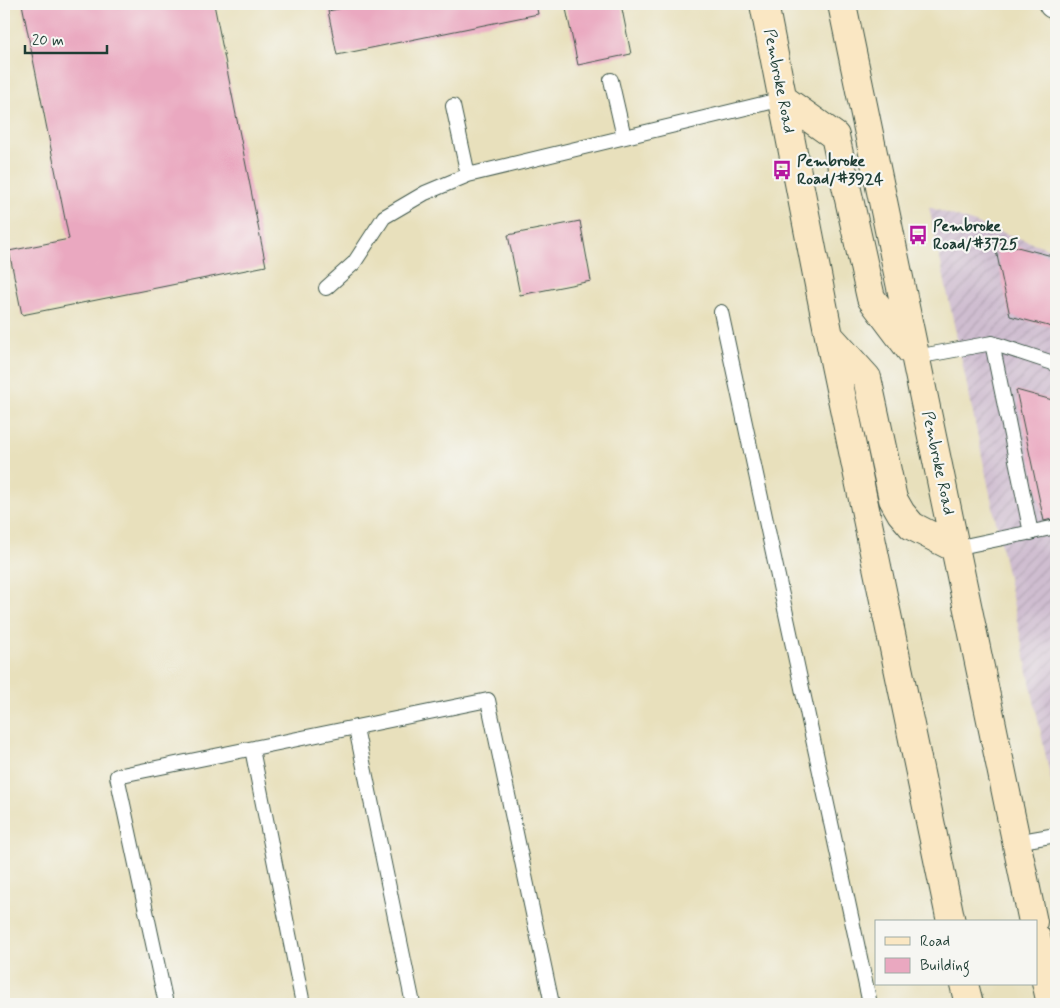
<svg xmlns="http://www.w3.org/2000/svg" width="1060" height="1008" font-family="Mynerve,sans-serif">
  <style>
    .industrial { fill: url(#industrial-furrows) }
    .building { fill: #eaa8c0 }
    .lines { fill: none; stroke-linecap: round; stroke-linejoin: round }
    .service-casing { stroke: #3d5548; stroke-width: 16 }
    .minor-casing { stroke: #3d5548; stroke-width: 30 }
    .secondary-casing { stroke: #3d5548; stroke-width: 30 }
    .service { stroke: #fff; stroke-width: 14 }
    .minor { stroke: #fff; stroke-width: 28 }
    .secondary { stroke: #fae7c3; stroke-width: 28 }
    .labels { text-anchor: middle; dominant-baseline: central; stroke-width: 4.5; stroke-linejoin: round; paint-order: stroke }
    .street-label { font-size: 16px; fill: #1f3d34; stroke: #f6f6f2 }
    .poi-label { font-size: 16px; font-weight: bold; fill: #1f3d34; stroke: #f6f6f2; text-anchor: start }
  </style>
  <defs>
    <pattern id="industrial-furrows" width="10" height="10" patternUnits="userSpaceOnUse" patternTransform="scale(1.25)"><rect width="10" height="10" fill="#cfbdd0"/><path d="M-1 1l2-2M0 10L10 0M9 11l2-2" fill="none" stroke="#b1a3b3"/></pattern>
  </defs>
  <rect width="100%" height="100%" fill="#f6f6f2"/>
  <filter id="ink" filterUnits="userSpaceOnUse"><feTurbulence type="fractalNoise" baseFrequency=".02" numOctaves="2"/><feDisplacementMap in="SourceGraphic" scale="10" xChannelSelector="R" yChannelSelector="G"/><feConvolveMatrix kernelMatrix="1 2 1 2 8 2 1 2 1" color-interpolation-filters="sRGB"/></filter>
  <filter id="wash" filterUnits="userSpaceOnUse"><feTurbulence type="fractalNoise" baseFrequency=".0096" numOctaves="4" result="noise"/><feDisplacementMap in="SourceGraphic" scale="20" xChannelSelector="R" yChannelSelector="G"/><feGaussianBlur stdDeviation="1.12" result="paint"/><feColorMatrix in="noise" values="0 0 0 0 0 0 0 0 0 0 0 0 0 0 0 0 0 1.4 0 .05"/><feComposite in="paint" operator="in"/></filter>
  <g filter="url(#wash)">
    <rect width="100%" height="100%" fill="#e8e0bc"/>
    <path class="industrial" d="M 929,207 L 1056,251 L 1056,804 Z"/>
    <g id="blocks">
      <path class="building" d="M 22,4 L 214,4 L 266,266 L 22,315 L 9,251 L 69,239 Z
        M 363,4 L 536,4 L 538,14 L 337,55 L 328,11 Z
        M 565,4 L 621,4 L 631,54 L 578,65 Z
        M 580,221 L 591,281 L 520,295 L 508,235 Z
        M 994,241 L 1056,257 L 1056,328 L 1010,316 Z
        M 1016,390 L 1056,401 L 1056,518 L 1044,521 Z"/>
    </g>
  </g>
  <g filter="url(#ink)">
    <use href="#blocks" fill-opacity="0" stroke="#3d5548" stroke-width="1"/>
    <g class="lines">
      <defs>
        <path id="service" d="M 611,80 L 624,137
          M 453,106 L 468,175
          M 326,288 L 354,263 L 384,217 L 425,193 L 468,175 L 783,99
          M 721,312 L 870,1004
          M 992,343 L 1031,533
          M 916,357 L 992,343 L 1056,364
          M 955,548 L 1056,527
          M 356,728 L 413,1004
          M 252,749 L 303,1004
          M 1016,842 L 1056,835
          M 166,1004 L 117,776 L 488,700 L 552,1004"/>
        <path id="minor" d="M 1053,4 L 1056,5"/>
        <path id="secondary" d="M 764,4 L 829,336 L 951,922
          M 842,4 L 1033,922
          M 783,99 L 835,136 L 871,298 L 911,351
          M 830,337 L 867,378 L 893,499 L 901,513 L 912,526 L 955,548
          M 1036,937 L 1051,1004
          M 964,984 L 969,1004"/>
      </defs>
      <use href="#service" class="service-casing"/>
      <use href="#minor" class="minor-casing"/>
      <use href="#secondary" class="secondary-casing"/>
      <use href="#service" class="service"/>
      <use href="#minor" class="minor"/>
      <use href="#secondary" class="secondary"/>
    </g>
  </g>
  <defs>
    <symbol id="bus-bare" viewBox="-9 -9 18 18"><path d="M-5-6H5V4H4V6H2V4H-2V6H-4V4H-5ZM-3.5-4V0h7V-4ZM-3.5 1.2v1.5H-2V1.2ZM2 1.2v1.5H3.5V1.2Z" fill="#b5179e" stroke="#f6f6f2" stroke-width="2.5" paint-order="stroke"/></symbol>
  </defs>
  <g fill-rule="evenodd">
    <use href="#bus-bare" x="768" y="156" width="28" height="28"/>
    <use href="#bus-bare" x="904" y="221" width="28" height="28"/>
  </g>
  <g class="labels">
    <g class="street-label">
      <text transform="translate(779 81) rotate(79)">Pembroke Road</text>
      <text transform="translate(938 463) rotate(78)">Pembroke Road</text>
    </g>
    <g class="poi-label">
      <text x="797" y="161">Pembroke<tspan x="797" dy="18">Road/#3924</tspan></text>
      <text x="933" y="226">Pembroke<tspan x="933" dy="18">Road/#3725</tspan></text>
    </g>
  </g>
  <rect width="1060" height="1008" fill="none" stroke="#f6f6f2" stroke-width="20"/>
  <rect x="875" y="920" width="162" height="65" fill="#f6f6f2" stroke="#a0aca6"/>
  <rect x="885" y="937" width="25" height="8" fill="#fae7c3" stroke="#a0aca6"/>
  <text x="920" y="946" font-size="15" fill="#1f3d34">Road</text>
  <rect x="885" y="958" width="25" height="15" fill="#eaa8c0" stroke="#a0aca6"/>
  <text x="920" y="970" font-size="15" fill="#1f3d34">Building</text>
  <path d="M25 45v8h82v-8" fill="none" stroke="#1f3d34" stroke-width="2.5"/>
  <text x="32" y="45" font-size="15" fill="#1f3d34" stroke="#f6f6f2" stroke-width="4" paint-order="stroke">20 m</text>
</svg>
